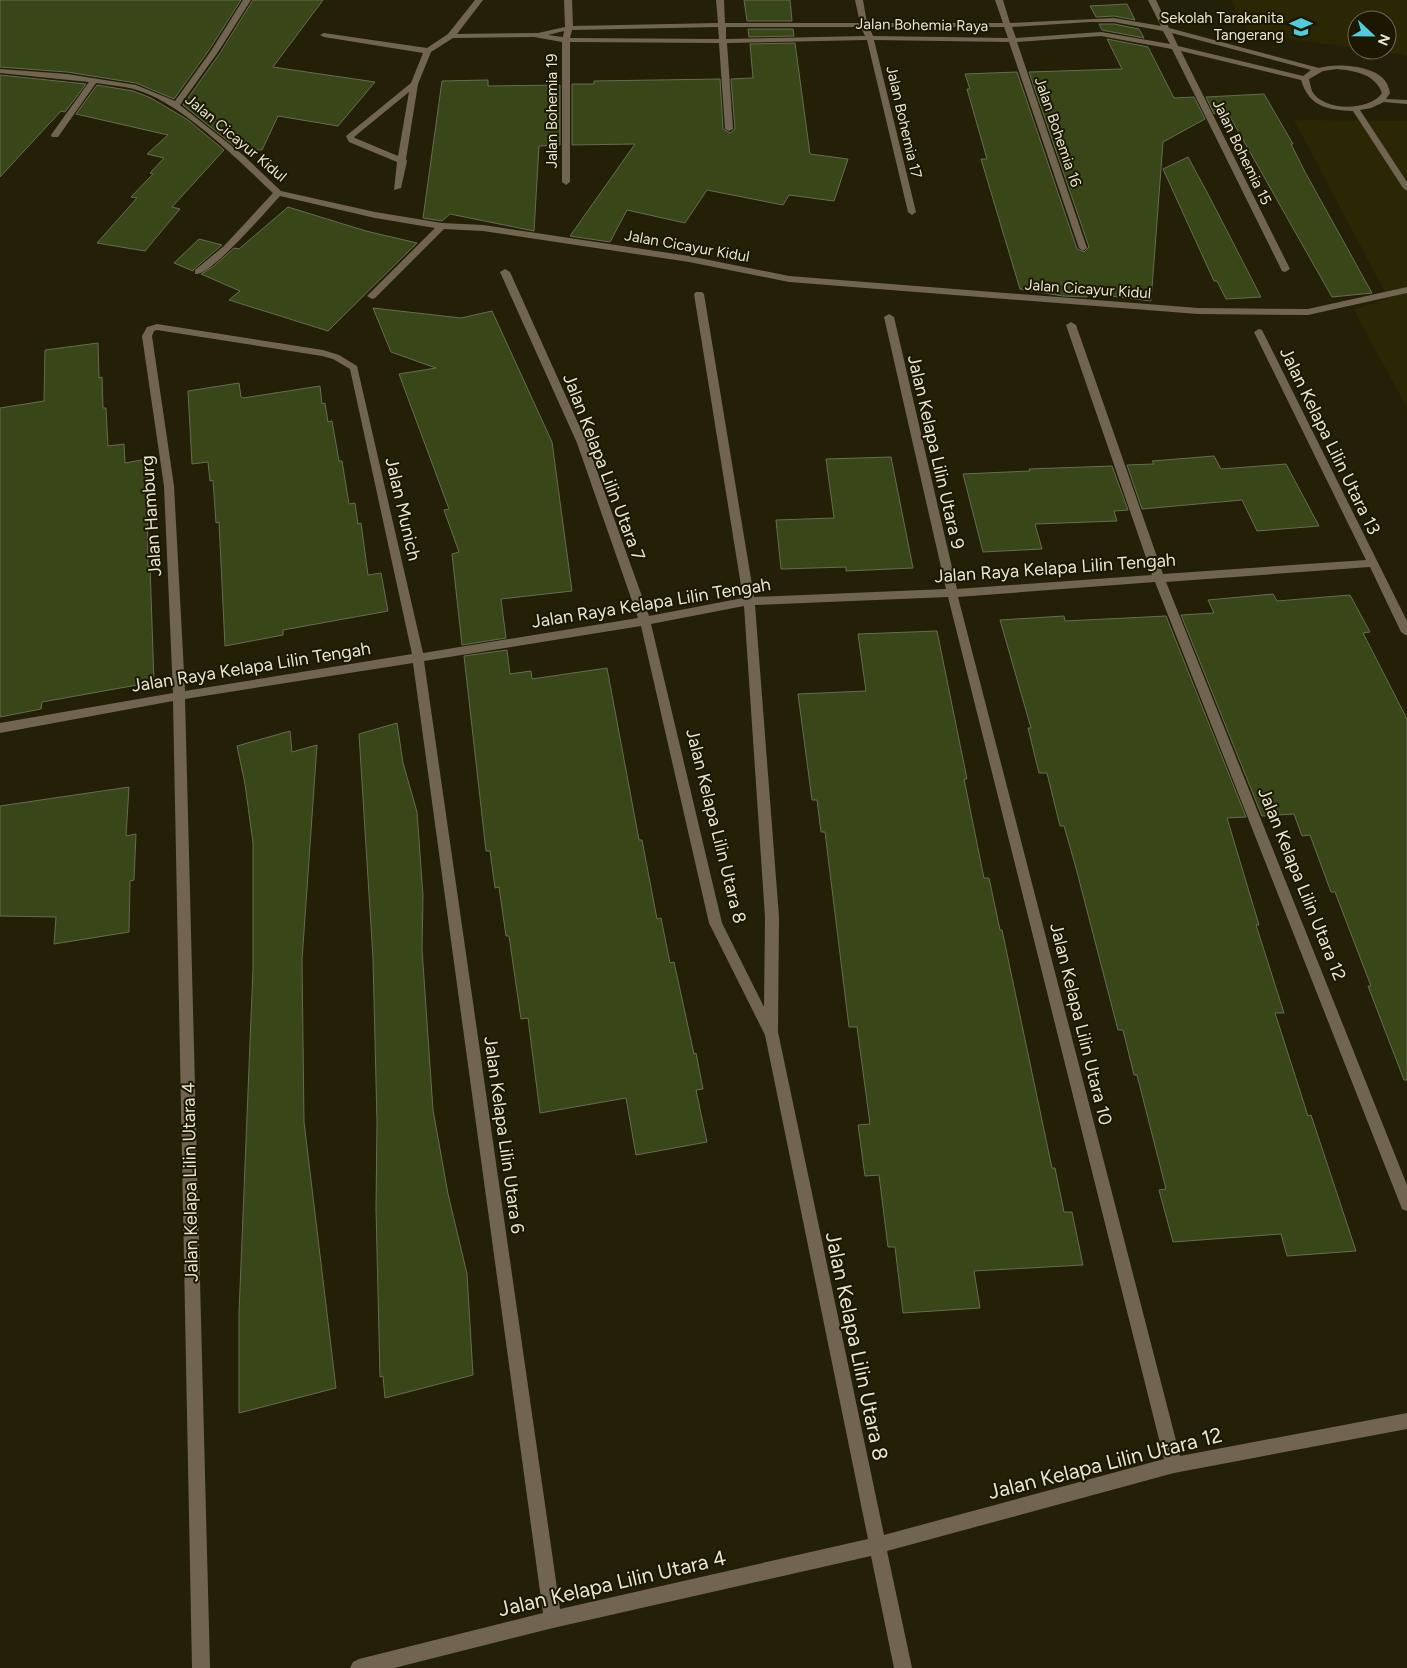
<svg xmlns="http://www.w3.org/2000/svg" width="1407" height="1668" font-family="Figtree,sans-serif">
  <style>
    .built { fill: #2b2604 }
    .building { fill: #394618; stroke: #646d53 }
    .lines { fill: none; stroke-linecap: round; stroke-linejoin: round }
    .minor { fill: #716552; fill-rule: evenodd }
    .labels { text-anchor: middle; dominant-baseline: central; stroke-width: 4; stroke-linejoin: round; paint-order: stroke }
    .far-poi-label { font-size: 15px; fill: #e6e5d5; stroke: #1b1700; text-anchor: end }
    .far-street-label { font-size: 15px; fill: #e6e5d5; stroke: #1b1700 }
    .street-label { font-size: 18px; fill: #e6e5d5; stroke: #1b1700 }
    .near-street-label { font-size: 21px; fill: #e6e5d5; stroke: #1b1700 }
  </style>
  <rect width="100%" height="100%" fill="#242007"/>
  <path class="built" d="M 1231,0 L 1407,0 L 1407,57 L 1406,55 L 1369,50 L 1387,50 L 1387,20 L 1357,20 L 1357,48 L 1249,34 Z
    M 1294,120 L 1407,121 L 1407,408 L 1354,310 L 1388,298 Z"/>
  <path class="building" d="M 0,0 L 241,0 L 209,50 L 174,99 L 136,83 L 67,72 L 0,67 Z
    M 253,0 L 323,0 L 273,67 L 375,82 L 338,126 L 278,116 L 262,150 L 238,149 L 183,105 L 220,53 Z
    M 744,0 L 790,0 L 792,21 L 747,21 Z
    M 1127,4 L 1135,20 L 1114,16 L 1096,17 L 1090,6 Z
    M 1099,24 L 1114,24 L 1139,29 L 1144,38 L 1102,30 Z
    M 748,29 L 793,29 L 794,36 L 749,37 Z
    M 1107,39 L 1148,47 L 1174,98 L 1194,97 L 1205,119 L 1163,142 L 1151,301 L 1088,293 L 1087,297 L 1063,296 L 1020,289 L 981,159 L 987,159 L 967,89 L 970,89 L 965,74 L 1017,72 L 1077,249 L 1084,252 L 1089,247 L 1029,72 L 1122,69 Z
    M 795,43 L 810,154 L 848,159 L 834,201 L 789,195 L 783,205 L 707,190 L 685,223 L 627,210 L 610,242 L 570,236 L 635,144 L 572,145 L 572,84 L 594,84 L 594,81 L 720,79 L 723,129 L 730,133 L 735,129 L 731,79 L 753,78 L 750,44 Z
    M 0,75 L 86,84 L 65,112 L 61,111 L 0,177 Z
    M 488,80 L 488,86 L 560,85 L 560,145 L 539,146 L 534,231 L 450,214 L 442,221 L 423,218 L 442,81 Z
    M 97,85 L 133,91 L 151,98 L 188,120 L 224,150 L 172,207 L 180,209 L 145,251 L 97,243 L 137,198 L 131,197 L 153,174 L 150,173 L 164,158 L 147,154 L 168,135 L 76,114 Z
    M 1264,94 L 1293,144 L 1291,144 L 1305,172 L 1372,293 L 1332,297 L 1225,108 L 1214,114 L 1206,97 Z
    M 1188,157 L 1209,196 L 1261,297 L 1226,299 L 1217,281 L 1214,281 L 1163,169 Z
    M 288,207 L 366,231 L 417,243 L 328,331 L 229,300 L 240,291 L 201,274 L 214,266 L 234,248 L 239,249 Z
    M 199,239 L 222,245 L 194,269 L 193,271 L 174,263 Z
    M 373,308 L 461,318 L 492,311 L 552,442 L 572,591 L 501,599 L 506,638 L 462,645 L 452,554 L 459,552 L 444,510 L 449,509 L 399,374 L 436,368 L 391,352 Z
    M 98,343 L 99,378 L 102,377 L 103,408 L 106,408 L 108,446 L 124,444 L 125,463 L 147,459 L 148,566 L 150,566 L 154,682 L 42,702 L 41,709 L 0,717 L 0,408 L 44,401 L 45,350 Z
    M 239,383 L 241,397 L 243,398 L 320,386 L 322,404 L 325,403 L 328,422 L 332,421 L 339,461 L 342,461 L 349,504 L 355,503 L 358,524 L 361,523 L 368,575 L 381,573 L 388,611 L 283,630 L 283,635 L 225,646 L 219,522 L 216,523 L 213,480 L 210,481 L 208,462 L 192,464 L 188,391 Z
    M 1214,456 L 1221,469 L 1286,464 L 1319,526 L 1257,531 L 1242,500 L 1142,509 L 1127,465 L 1154,464 L 1152,461 Z
    M 891,457 L 913,568 L 846,571 L 846,567 L 781,569 L 776,520 L 834,518 L 826,459 Z
    M 1112,466 L 1128,510 L 1114,511 L 1117,521 L 1035,524 L 1042,549 L 983,552 L 963,474 L 1030,471 L 1029,469 Z
    M 1273,594 L 1277,601 L 1350,595 L 1370,632 L 1363,633 L 1407,719 L 1407,1080 L 1404,1080 L 1368,986 L 1371,986 L 1335,892 L 1331,892 L 1310,835 L 1302,836 L 1294,814 L 1262,816 L 1181,615 L 1214,613 L 1208,600 Z
    M 1064,616 L 1065,621 L 1166,616 L 1246,817 L 1227,818 L 1259,925 L 1256,925 L 1284,1013 L 1275,1013 L 1308,1116 L 1311,1115 L 1356,1251 L 1287,1256 L 1281,1234 L 1173,1242 L 1159,1190 L 1166,1189 L 1137,1075 L 1134,1075 L 1123,1030 L 1118,1030 L 1076,868 L 1064,826 L 1060,826 L 1047,773 L 1039,773 L 1028,728 L 1031,728 L 1000,620 Z
    M 937,631 L 967,779 L 964,779 L 984,878 L 989,878 L 1000,930 L 1002,930 L 1052,1168 L 1055,1168 L 1064,1212 L 1072,1212 L 1083,1265 L 974,1271 L 980,1308 L 903,1313 L 895,1247 L 888,1247 L 879,1175 L 865,1176 L 858,1125 L 870,1124 L 857,1027 L 849,1027 L 825,832 L 821,832 L 817,800 L 812,800 L 798,694 L 866,691 L 858,634 Z
    M 507,650 L 510,674 L 531,671 L 532,679 L 607,668 L 639,840 L 642,840 L 657,919 L 661,918 L 670,963 L 674,962 L 694,1054 L 696,1053 L 703,1089 L 696,1090 L 707,1142 L 636,1155 L 626,1098 L 540,1113 L 528,1018 L 521,1019 L 509,936 L 506,936 L 499,887 L 495,888 L 490,851 L 486,851 L 464,656 Z
    M 397,723 L 403,763 L 417,812 L 423,896 L 422,949 L 433,1110 L 448,1194 L 467,1274 L 473,1375 L 385,1398 L 383,1376 L 380,1377 L 376,1208 L 377,1123 L 373,958 L 359,734 Z
    M 290,731 L 292,752 L 317,745 L 302,960 L 304,1122 L 336,1388 L 239,1413 L 239,1313 L 253,969 L 253,843 L 245,784 L 237,746 Z
    M 129,787 L 126,836 L 136,834 L 134,880 L 130,881 L 129,932 L 54,944 L 56,917 L 0,916 L 0,806 Z"/>
  <g class="lines">
    <path class="minor" d="M 243,0 L 251,0 L 218,52 L 180,105 L 243,155 L 281,191 L 375,212 L 442,223 L 483,225 L 689,256 L 789,276 L 1198,308 L 1308,309 L 1407,287 L 1407,293 L 1308,315 L 1198,314 L 789,282 L 689,262 L 483,231 L 444,229 L 375,298 L 372,299 L 367,296 L 435,228 L 375,218 L 280,196 C 267,210 210,277 195,274 L 195,270 L 224,246 L 273,193 C 237,159 181,102 134,89 C 122,86 108,85 96,83 L 58,137 L 52,137 L 51,135 L 89,82 L 0,73 L 0,69 L 67,74 L 136,85 L 175,101 L 211,51 Z
      M 475,0 L 483,0 L 457,34 L 538,33 L 565,27 L 564,0 L 572,0 L 573,26 L 718,23 L 716,0 L 724,0 L 725,23 L 860,23 L 855,0 L 863,0 L 867,23 L 1003,23 L 995,0 L 1003,0 L 1010,23 L 1114,18 L 1161,26 L 1148,0 L 1156,0 L 1169,28 L 1319,68 C 1335,63 1375,65 1386,82 C 1388,85 1389,89 1390,93 L 1386,99 L 1407,100 L 1407,104 L 1384,102 L 1371,108 L 1360,110 L 1407,182 L 1407,191 L 1403,188 L 1353,111 C 1328,110 1309,107 1301,80 L 1181,51 L 1290,269 L 1285,272 L 1282,271 L 1172,49 L 1101,36 L 1017,42 L 1087,248 L 1083,251 L 1079,248 L 1009,42 L 874,40 L 916,212 L 912,215 L 908,212 L 867,40 L 727,43 L 733,129 L 729,131 L 725,129 L 719,43 L 570,42 L 570,182 L 566,185 L 562,182 L 562,42 L 534,37 L 453,38 L 431,52 L 418,84 L 406,159 L 407,161 L 401,188 L 394,190 L 397,162 L 349,142 L 346,136 L 411,83 L 423,53 L 324,37 L 320,35 L 324,33 L 427,48 L 448,34 ZM 1090,22 L 1114,22 L 1163,31 L 1170,44 L 1101,32 L 1016,38 L 1012,27 ZM 718,27 L 719,39 L 570,38 L 572,30 ZM 726,27 L 861,27 L 865,36 L 726,39 ZM 869,27 L 1004,27 L 1008,38 L 873,36 ZM 564,31 L 563,37 L 548,35 ZM 1172,33 L 1311,70 L 1303,76 L 1178,46 ZM 1337,69 C 1356,71 1375,74 1382,93 C 1370,111 1323,112 1312,91 C 1311,88 1310,83 1309,79 L 1323,71 ZM 409,92 L 398,156 L 355,138 L 354,137 Z
      M 505,269 L 510,272 L 587,443 L 649,616 L 743,598 L 694,294 L 696,292 L 702,292 L 704,294 L 754,597 L 946,589 L 884,317 L 889,314 L 894,317 L 957,589 L 1152,575 L 1066,325 L 1071,322 L 1076,325 L 1163,574 L 1366,560 L 1254,332 L 1259,329 L 1262,330 L 1407,621 L 1407,636 L 1401,632 L 1370,567 L 1166,582 L 1407,1185 L 1407,1211 L 1402,1209 L 1400,1204 L 1155,582 L 958,597 L 1180,1456 L 1407,1413 L 1407,1429 L 1174,1473 L 887,1551 L 912,1668 L 894,1668 L 871,1556 L 553,1628 L 394,1668 L 350,1668 L 353,1662 L 359,1659 L 543,1613 L 413,663 L 185,699 L 210,1668 L 192,1668 L 173,701 L 0,733 L 0,723 L 173,693 L 164,486 L 142,336 L 147,327 L 157,324 L 323,350 L 339,355 L 357,366 L 423,653 L 638,618 L 577,443 L 500,272 ZM 157,330 L 322,356 L 333,359 L 350,369 L 412,654 L 185,691 L 174,486 L 152,336 L 154,331 ZM 948,597 L 1164,1459 L 884,1535 L 778,1032 L 779,917 L 755,605 ZM 744,606 L 765,917 L 764,1007 L 722,923 L 651,624 ZM 641,626 L 709,923 L 765,1035 L 868,1539 L 560,1609 L 424,661 Z"/>
  </g>
  <defs>
    <symbol id="school-bare" viewBox="-9 -9 18 18"><path d="M0-5L7-2L0 1L-7-2ZM-4 1L0 2.5L4 1V4Q0 6-4 4Z" fill="#54cade" stroke="#1b1700" stroke-width="2.5" paint-order="stroke"/></symbol>
  </defs>
  <g fill-rule="evenodd">
    <use href="#school-bare" x="1285" y="11" width="32" height="32"/>
  </g>
  <g class="labels">
    <g class="far-poi-label">
      <text x="1284" y="18">Sekolah Tarakanita<tspan x="1284" dy="17">Tangerang</tspan></text>
    </g>
    <g class="far-street-label">
      <text transform="translate(922 25) rotate(1)">Jalan Bohemia Raya</text>
      <text transform="translate(552 111) rotate(-90)">Jalan Bohemia 19</text>
      <text transform="translate(904 122) rotate(77)">Jalan Bohemia 17</text>
      <text transform="translate(1058 132) rotate(71)">Jalan Bohemia 16</text>
      <text transform="translate(236 138) rotate(40)">Jalan Cicayur Kidul</text>
      <text transform="translate(1242 152) rotate(64)">Jalan Bohemia 15</text>
      <text transform="translate(687 246) rotate(10)">Jalan Cicayur Kidul</text>
      <text transform="translate(1088 289) rotate(4)">Jalan Cicayur Kidul</text>
    </g>
    <g class="street-label">
      <text transform="translate(1330 441) rotate(64)">Jalan Kelapa Lilin Utara 13</text>
      <text transform="translate(936 452) rotate(77)">Jalan Kelapa Lilin Utara 9</text>
      <text transform="translate(604 467) rotate(69)">Jalan Kelapa Lilin Utara 7</text>
      <text transform="translate(403 509) rotate(77)">Jalan Munich</text>
      <text transform="translate(151 516) rotate(-94)">Jalan Hamburg</text>
      <text transform="translate(1055 568) rotate(-4)">Jalan Raya Kelapa Lilin Tengah</text>
      <text transform="translate(651 603) rotate(-9)">Jalan Raya Kelapa Lilin Tengah</text>
      <text transform="translate(251 667) rotate(-9)">Jalan Raya Kelapa Lilin Tengah</text>
      <text transform="translate(716 826) rotate(76)">Jalan Kelapa Lilin Utara 8</text>
      <text transform="translate(1302 884) rotate(68)">Jalan Kelapa Lilin Utara 12</text>
      <text transform="translate(1081 1024) rotate(76)">Jalan Kelapa Lilin Utara 10</text>
      <text transform="translate(504 1135) rotate(82)">Jalan Kelapa Lilin Utara 6</text>
      <text transform="translate(190 1182) rotate(-91)">Jalan Kelapa Lilin Utara 4</text>
    </g>
    <g class="near-street-label">
      <text transform="translate(857 1346) rotate(78)">Jalan Kelapa Lilin Utara 8</text>
      <text transform="translate(1105 1463) rotate(-14)">Jalan Kelapa Lilin Utara 12</text>
      <text transform="translate(612 1583) rotate(-13)">Jalan Kelapa Lilin Utara 4</text>
    </g>
  </g>
  <g transform="translate(1372 35) rotate(112)"><circle r="24" fill="#1b1700" stroke="#6c6955"/>
  <path d="M0-4L9 19L0 12L-9 19Z" fill="#54cade"/>
  <text y="-8" font-size="14" font-weight="bold" text-anchor="middle" fill="#e6e5d5">N</text>
  </g>
</svg>
